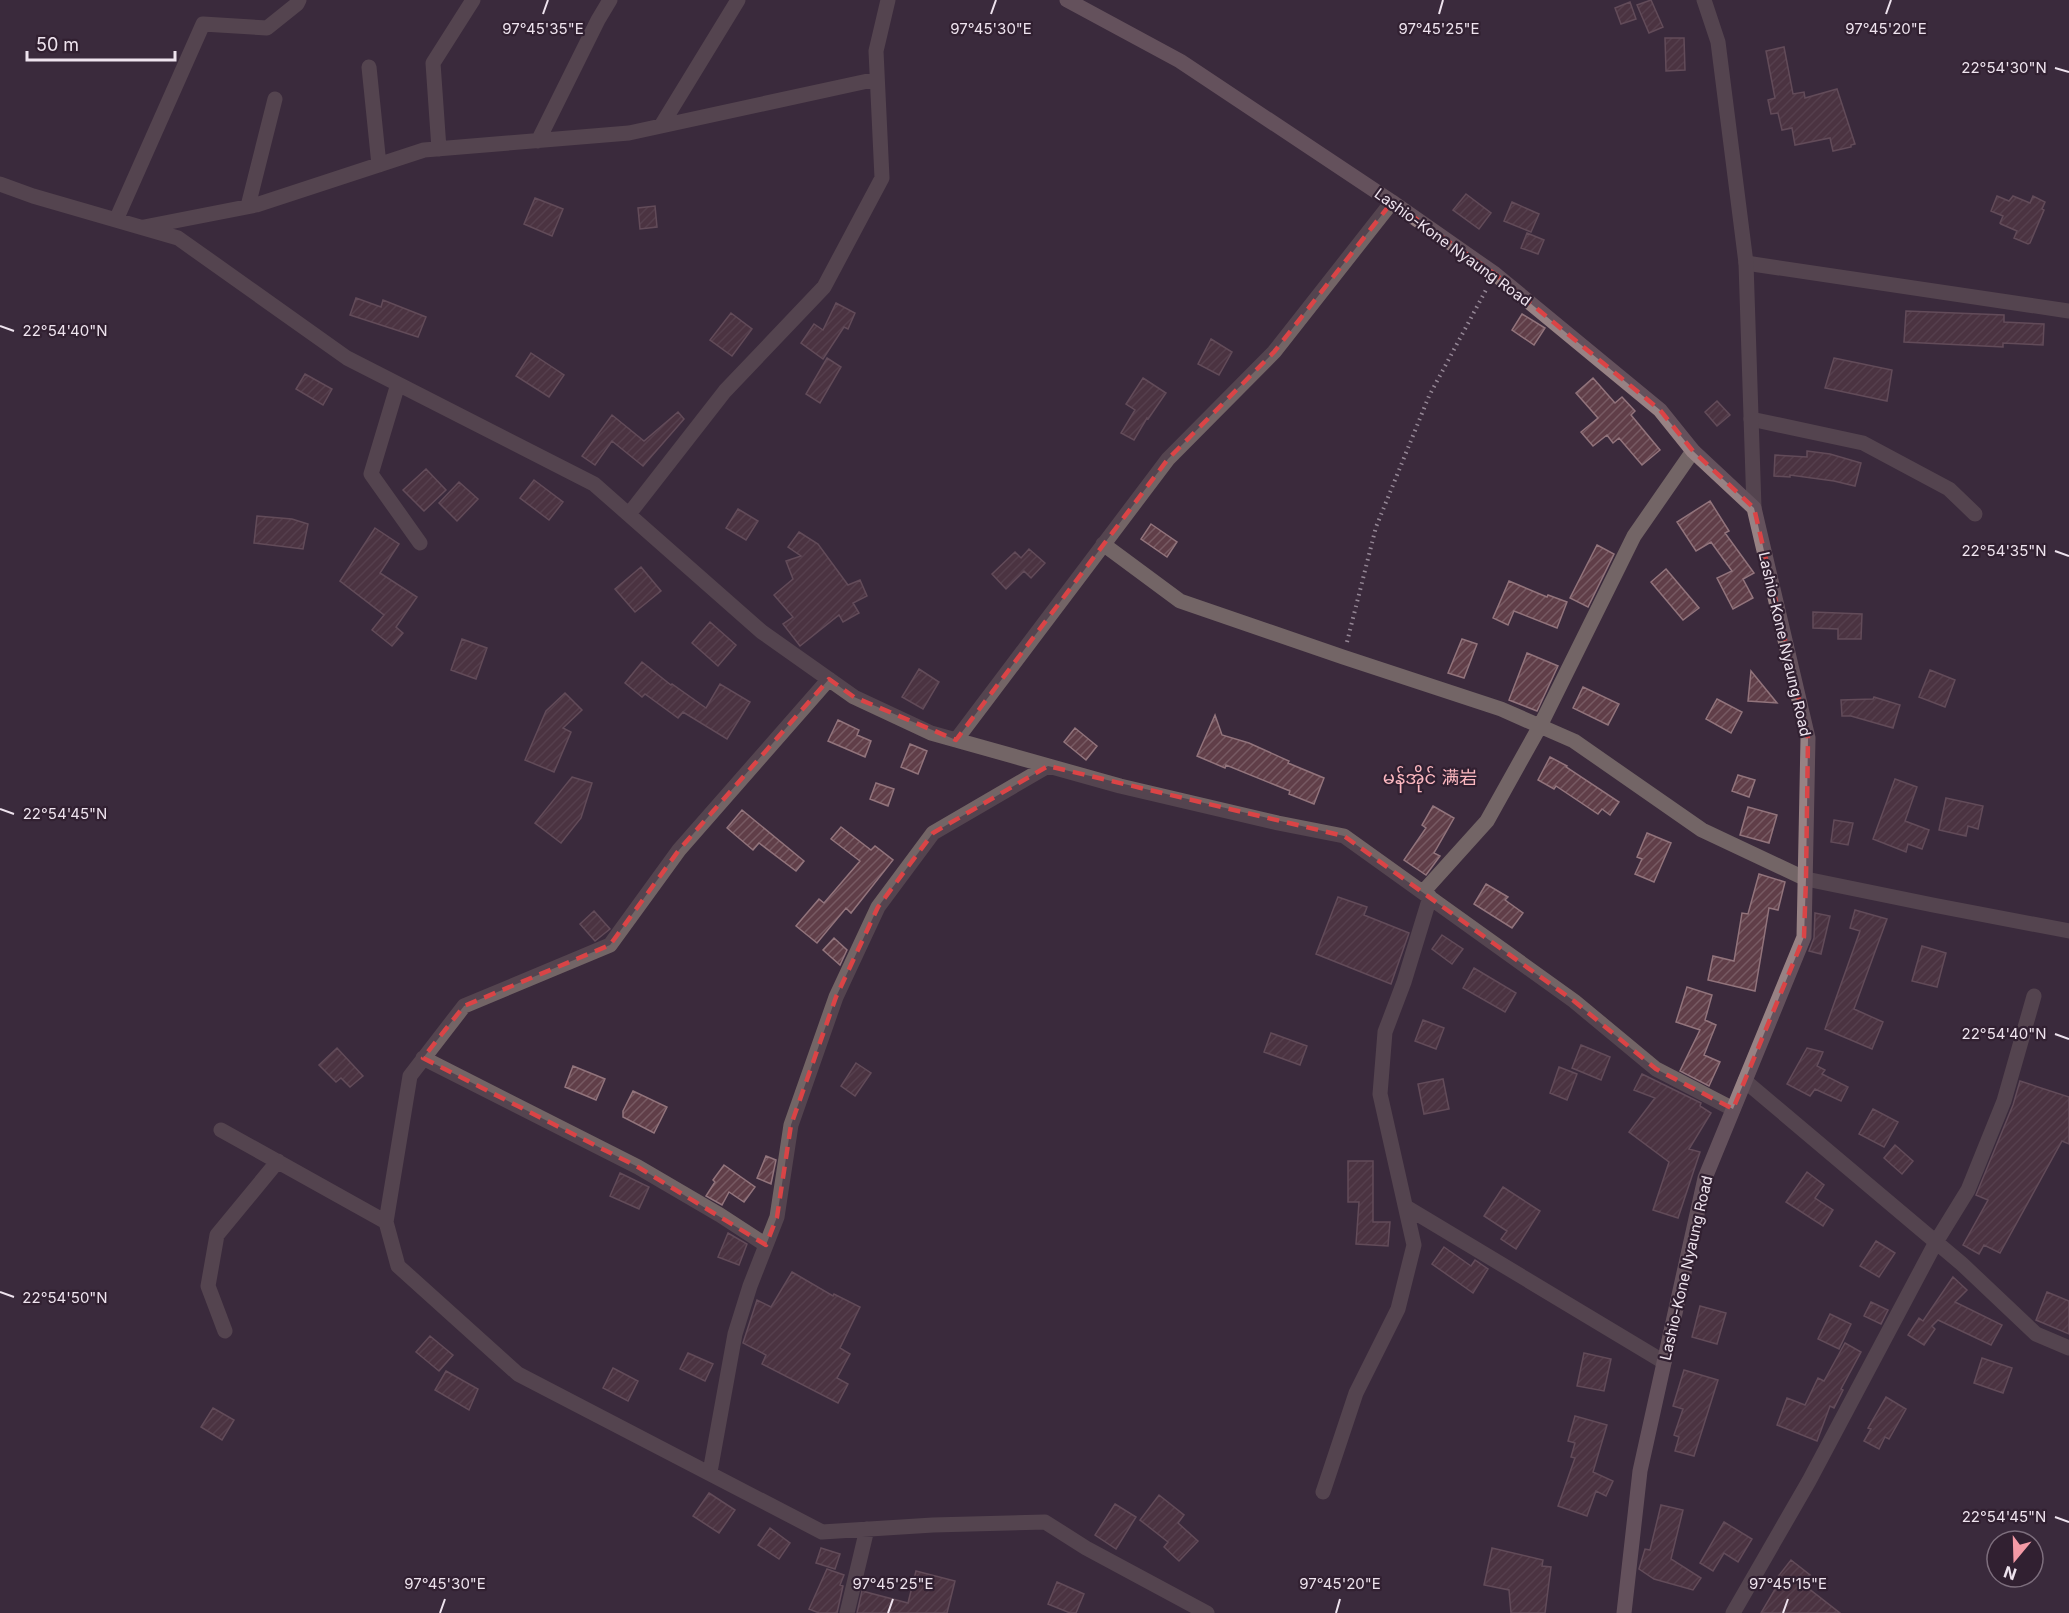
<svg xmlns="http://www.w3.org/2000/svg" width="2069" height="1613" font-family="Inter,'Noto Sans SC','Noto Sans Myanmar',sans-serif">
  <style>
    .building { fill: url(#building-hatch); stroke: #92747c; stroke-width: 1.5 }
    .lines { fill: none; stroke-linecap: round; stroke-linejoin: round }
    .path { stroke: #958796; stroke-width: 4; stroke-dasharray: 1.5 4.5; stroke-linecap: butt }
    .minor { stroke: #736566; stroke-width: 15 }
    .tertiary { stroke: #736566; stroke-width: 15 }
    .secondary { stroke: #978284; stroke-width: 15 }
    .marked { fill: none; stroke: #da4446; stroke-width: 4.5; stroke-dasharray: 12 8; stroke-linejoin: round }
    .ticks { fill: none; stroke: #eee3ee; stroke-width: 2 }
    .labels { text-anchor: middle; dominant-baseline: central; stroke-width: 4.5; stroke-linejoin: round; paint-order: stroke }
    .street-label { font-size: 15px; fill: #eee3ee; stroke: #312031 }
    .quarter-label { font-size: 18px; fill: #fcb8c0; stroke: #312031 }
    .ticks-label { font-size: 15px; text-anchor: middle; fill: #eee3ee; stroke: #312031; stroke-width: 4.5; stroke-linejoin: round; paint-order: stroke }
  </style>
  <defs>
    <pattern id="building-hatch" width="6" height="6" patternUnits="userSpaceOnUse" patternTransform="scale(1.5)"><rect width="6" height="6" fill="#603e48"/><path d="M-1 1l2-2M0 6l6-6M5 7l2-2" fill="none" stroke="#775a63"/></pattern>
  </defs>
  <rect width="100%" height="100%" fill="#3b2a3c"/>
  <path class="building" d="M 1651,0 L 1663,27 L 1649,33 L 1637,5 Z
    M 1630,2 L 1636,19 L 1621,24 L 1615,8 Z
    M 1665,38 L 1684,38 L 1685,70 L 1666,71 Z
    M 1784,47 L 1793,94 L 1804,92 L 1805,98 L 1837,89 L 1855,144 L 1851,145 L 1851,147 L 1833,151 L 1830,138 L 1795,145 L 1792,128 L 1782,130 L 1778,113 L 1771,114 L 1768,100 L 1775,98 L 1766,51 Z
    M 1466,194 L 1491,213 L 1479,229 L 1453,210 Z
    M 1997,196 L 2009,201 L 2013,196 L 2030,203 L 2033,196 L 2045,202 L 2042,209 L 2044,210 L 2030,243 L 2028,244 L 2014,238 L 2017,231 L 2001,224 L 2000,223 L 2003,216 L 1991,211 Z
    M 535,198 L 563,209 L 552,236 L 524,224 Z
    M 1512,202 L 1539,214 L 1531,232 L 1504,221 Z
    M 655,206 L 657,227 L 640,229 L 638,208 Z
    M 1527,233 L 1544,240 L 1538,254 L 1521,248 Z
    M 356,298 L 381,307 L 383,300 L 426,317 L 418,337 L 350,315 Z
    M 836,303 L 855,313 L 848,329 L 844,327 L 823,359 L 801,343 L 814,324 L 823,330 Z
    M 1906,311 L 2004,315 L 2004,322 L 2044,324 L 2043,345 L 2003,343 L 2003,347 L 1904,342 Z
    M 731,313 L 752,329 L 732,356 L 710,340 Z
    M 1522,314 L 1545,328 L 1534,345 L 1512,330 Z
    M 1211,339 L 1232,352 L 1219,375 L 1198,364 Z
    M 531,353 L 564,375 L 549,397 L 516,376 Z
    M 827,358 L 841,367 L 820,403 L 806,394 Z
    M 1834,358 L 1892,370 L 1887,401 L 1825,388 Z
    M 305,374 L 332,389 L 323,405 L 296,389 Z
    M 1143,378 L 1166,393 L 1148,419 L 1147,418 L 1134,440 L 1121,433 L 1135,410 L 1126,404 Z
    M 1593,378 L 1615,403 L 1622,397 L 1635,411 L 1631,415 L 1660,450 L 1642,465 L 1619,438 L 1613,443 L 1607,435 L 1593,446 L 1581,432 L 1598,418 L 1576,393 Z
    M 1717,401 L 1730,415 L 1717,426 L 1705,412 Z
    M 678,412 L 684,419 L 643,466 L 612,441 L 595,465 L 582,456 L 612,415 L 644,441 Z
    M 1807,451 L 1830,454 L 1861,463 L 1855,486 L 1834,481 L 1790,475 L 1790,477 L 1774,476 L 1775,455 L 1807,457 Z
    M 426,469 L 446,490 L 424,511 L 403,490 Z
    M 534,480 L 563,502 L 549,520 L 520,498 Z
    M 459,482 L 478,499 L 457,521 L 439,503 Z
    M 1710,501 L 1729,531 L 1725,533 L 1754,573 L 1743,579 L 1753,598 L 1733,609 L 1717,578 L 1732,571 L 1711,542 L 1696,551 L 1677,522 Z
    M 738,509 L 758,521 L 746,540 L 726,528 Z
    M 257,516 L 292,519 L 308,524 L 303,549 L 254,543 Z
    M 1151,524 L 1177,542 L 1167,557 L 1141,539 Z
    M 375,528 L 399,544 L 380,573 L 417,597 L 396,627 L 403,633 L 392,646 L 372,630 L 384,615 L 340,581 Z
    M 799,532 L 818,544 L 848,585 L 860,580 L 867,596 L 853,603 L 859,613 L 843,622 L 839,615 L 800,646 L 783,624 L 793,617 L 774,595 L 793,579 L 786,561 L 801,556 L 788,547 Z
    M 1597,545 L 1614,554 L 1588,607 L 1570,598 Z
    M 1029,549 L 1045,563 L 1031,578 L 1024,571 L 1006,589 L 992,574 L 1015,552 L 1021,558 Z
    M 641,567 L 661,591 L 635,612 L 615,589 Z
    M 1666,569 L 1699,608 L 1683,620 L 1651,582 Z
    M 1509,581 L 1547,597 L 1548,595 L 1567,602 L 1557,628 L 1514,611 L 1508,625 L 1493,618 Z
    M 1813,612 L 1862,614 L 1861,639 L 1838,639 L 1838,629 L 1813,628 Z
    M 710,622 L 736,645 L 718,666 L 692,643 Z
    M 462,639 L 487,648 L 476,679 L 451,670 Z
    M 1462,639 L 1477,644 L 1464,678 L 1448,673 Z
    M 1527,653 L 1558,666 L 1537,711 L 1509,700 Z
    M 642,662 L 671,685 L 672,684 L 706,708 L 720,684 L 750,702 L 727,739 L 683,712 L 678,718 L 645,694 L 642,697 L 625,683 Z
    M 919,669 L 939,682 L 923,709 L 902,697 Z
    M 1930,670 L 1955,680 L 1945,707 L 1919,697 Z
    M 1751,671 L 1777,703 L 1748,701 Z
    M 1583,687 L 1619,704 L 1608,725 L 1573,708 Z
    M 565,693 L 582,710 L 563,728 L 571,732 L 554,772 L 525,760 L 546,711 Z
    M 1874,697 L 1900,705 L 1893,728 L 1851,716 L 1842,716 L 1841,700 L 1873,699 Z
    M 1717,699 L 1742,712 L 1731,733 L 1706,719 Z
    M 1215,715 L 1222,735 L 1249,743 L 1289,761 L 1288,763 L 1324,778 L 1314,804 L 1289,794 L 1290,791 L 1226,765 L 1225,768 L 1197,756 Z
    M 838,720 L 859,730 L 857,735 L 871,741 L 865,757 L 828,741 Z
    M 1075,728 L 1097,746 L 1086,760 L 1064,742 Z
    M 910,744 L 927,751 L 918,774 L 901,767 Z
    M 1550,757 L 1567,766 L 1566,767 L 1619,802 L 1610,815 L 1602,809 L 1598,814 L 1556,786 L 1554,789 L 1538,780 Z
    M 1738,775 L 1755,780 L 1749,797 L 1732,791 Z
    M 572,777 L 592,783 L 581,818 L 561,843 L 535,823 Z
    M 1895,779 L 1917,787 L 1905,821 L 1929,830 L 1922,849 L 1908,844 L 1906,852 L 1873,839 Z
    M 876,783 L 894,789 L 888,806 L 870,799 Z
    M 1946,798 L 1983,806 L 1978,829 L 1968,826 L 1966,836 L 1939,830 Z
    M 1433,806 L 1454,818 L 1434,853 L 1440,856 L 1426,875 L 1404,860 L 1426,828 L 1422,825 Z
    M 1748,807 L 1777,815 L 1769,843 L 1740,835 Z
    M 742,810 L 804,861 L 796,871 L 759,843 L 753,850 L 727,828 Z
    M 1834,820 L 1853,823 L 1848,845 L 1831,842 Z
    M 841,827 L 871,850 L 875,846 L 893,860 L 851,913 L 846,908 L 817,943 L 796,926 L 819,899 L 824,903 L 860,861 L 831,839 Z
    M 1647,833 L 1671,843 L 1654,882 L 1635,874 L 1642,859 L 1637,857 Z
    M 1759,874 L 1785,882 L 1778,910 L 1769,908 L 1755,991 L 1708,980 L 1713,956 L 1734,961 L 1742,913 L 1748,914 Z
    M 1486,884 L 1508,897 L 1505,900 L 1523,913 L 1512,928 L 1474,904 Z
    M 1338,897 L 1367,907 L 1364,915 L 1409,933 L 1391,984 L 1316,954 Z
    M 1855,910 L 1887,919 L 1854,1009 L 1883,1022 L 1872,1049 L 1825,1029 L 1860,931 L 1850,928 Z
    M 594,911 L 610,929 L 595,941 L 580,924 Z
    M 1815,913 L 1830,916 L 1821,954 L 1809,951 L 1814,938 Z
    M 1442,935 L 1463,949 L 1452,964 L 1432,949 Z
    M 834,938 L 847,950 L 840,965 L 823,950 Z
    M 1922,946 L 1946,953 L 1937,987 L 1912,981 Z
    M 1474,968 L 1516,993 L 1505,1012 L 1463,988 Z
    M 1687,987 L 1712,995 L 1705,1020 L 1716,1025 L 1704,1055 L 1720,1062 L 1709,1086 L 1680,1071 L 1700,1030 L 1676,1022 Z
    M 1423,1020 L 1444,1028 L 1436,1049 L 1415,1041 Z
    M 1271,1033 L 1307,1046 L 1300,1065 L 1264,1052 Z
    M 1581,1045 L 1610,1057 L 1601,1080 L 1572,1068 Z
    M 337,1048 L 363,1076 L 350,1087 L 341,1078 L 336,1082 L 319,1065 Z
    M 1807,1048 L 1823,1052 L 1817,1066 L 1825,1070 L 1822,1074 L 1848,1087 L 1841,1101 L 1815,1089 L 1810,1096 L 1787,1084 Z
    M 856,1063 L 871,1073 L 855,1096 L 841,1086 Z
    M 573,1066 L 605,1079 L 596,1100 L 565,1087 Z
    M 1559,1067 L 1577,1074 L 1567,1100 L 1550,1093 Z
    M 1642,1074 L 1701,1103 L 1700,1106 L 1711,1113 L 1689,1149 L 1700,1152 L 1678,1218 L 1653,1210 L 1669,1162 L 1629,1132 L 1655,1098 L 1634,1090 Z
    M 1443,1079 L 1449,1109 L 1424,1114 L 1418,1084 Z
    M 2020,1081 L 2069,1097 L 2069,1144 L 2062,1141 L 2000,1253 L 1984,1245 L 1979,1254 L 1963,1245 L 1988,1200 L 1976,1195 L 2013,1105 Z
    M 633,1091 L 667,1107 L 654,1133 L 623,1117 L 623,1111 Z
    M 1873,1109 L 1898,1122 L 1884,1147 L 1859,1134 Z
    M 1895,1145 L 1913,1161 L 1902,1174 L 1884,1158 Z
    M 766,1156 L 776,1160 L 771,1184 L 757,1178 Z
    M 1348,1161 L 1373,1161 L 1373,1222 L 1390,1222 L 1388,1246 L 1356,1244 L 1359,1202 L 1348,1202 Z
    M 724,1165 L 755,1187 L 744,1202 L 729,1192 L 722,1205 L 706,1196 L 715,1182 L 713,1180 Z
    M 1807,1172 L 1824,1185 L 1815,1198 L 1833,1210 L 1823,1226 L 1786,1202 Z
    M 620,1173 L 649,1187 L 639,1209 L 610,1196 Z
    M 1503,1187 L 1540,1211 L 1516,1249 L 1501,1239 L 1507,1231 L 1484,1216 Z
    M 728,1233 L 747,1244 L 739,1265 L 718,1257 Z
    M 1876,1241 L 1895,1253 L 1879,1277 L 1860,1266 Z
    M 1444,1247 L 1471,1266 L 1475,1260 L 1488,1269 L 1473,1293 L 1432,1264 Z
    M 792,1272 L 833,1296 L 834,1294 L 860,1307 L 840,1348 L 850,1354 L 837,1378 L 848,1384 L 838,1403 L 762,1364 L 766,1355 L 743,1343 L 757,1300 L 771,1307 Z
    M 1953,1277 L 1967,1290 L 1955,1302 L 2002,1325 L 1991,1345 L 1938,1320 L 1932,1326 L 1935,1329 L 1924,1345 L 1908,1335 L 1919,1318 L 1923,1321 Z
    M 2047,1292 L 2069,1301 L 2069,1334 L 2036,1320 Z
    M 1871,1302 L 1888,1310 L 1881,1324 L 1864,1316 Z
    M 1700,1306 L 1726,1313 L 1717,1344 L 1692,1337 Z
    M 1830,1314 L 1851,1324 L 1839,1349 L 1818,1339 Z
    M 430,1336 L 453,1355 L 439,1371 L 416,1352 Z
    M 1845,1343 L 1861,1352 L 1841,1389 L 1843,1390 L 1834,1408 L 1830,1406 L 1817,1441 L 1777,1425 L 1787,1398 L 1805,1405 L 1818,1378 L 1824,1381 Z
    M 688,1353 L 713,1364 L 705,1381 L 680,1369 Z
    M 1584,1353 L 1611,1359 L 1604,1391 L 1577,1386 Z
    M 1982,1358 L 2012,1368 L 2003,1393 L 1974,1383 Z
    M 613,1368 L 638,1381 L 628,1401 L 603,1388 Z
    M 1684,1370 L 1718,1380 L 1694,1456 L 1675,1451 L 1679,1437 L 1674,1435 L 1683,1409 L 1673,1406 Z
    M 446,1371 L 478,1389 L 469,1410 L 435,1390 Z
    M 1886,1397 L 1906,1409 L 1889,1439 L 1885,1437 L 1879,1449 L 1864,1441 L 1871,1429 L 1868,1428 Z
    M 213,1408 L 234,1420 L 222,1440 L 201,1427 Z
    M 1575,1416 L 1607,1425 L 1593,1472 L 1613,1481 L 1606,1496 L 1596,1491 L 1587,1516 L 1558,1506 L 1575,1458 L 1571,1457 L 1575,1443 L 1568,1441 Z
    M 709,1493 L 735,1510 L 719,1533 L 693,1516 Z
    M 1159,1495 L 1184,1515 L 1178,1523 L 1198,1541 L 1179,1561 L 1164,1547 L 1168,1542 L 1140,1520 Z
    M 1115,1504 L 1136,1517 L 1116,1549 L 1095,1535 Z
    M 1661,1505 L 1683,1510 L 1671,1559 L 1701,1578 L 1693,1590 L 1654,1579 L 1639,1569 L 1645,1549 L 1650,1550 Z
    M 1724,1522 L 1752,1539 L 1738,1562 L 1724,1553 L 1713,1571 L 1700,1563 Z
    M 770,1528 L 790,1543 L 779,1559 L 758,1545 Z
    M 821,1548 L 840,1554 L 835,1569 L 816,1563 Z
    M 1492,1548 L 1543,1560 L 1542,1566 L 1551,1567 L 1545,1613 L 1511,1613 L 1509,1590 L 1484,1585 Z
    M 1791,1560 L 1810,1575 L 1803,1584 L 1840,1613 L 1761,1613 L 1777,1586 L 1773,1583 Z
    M 827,1569 L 844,1575 L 840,1585 L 843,1586 L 837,1613 L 819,1613 L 809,1609 Z
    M 916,1571 L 955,1581 L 947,1613 L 857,1613 L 862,1591 L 908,1603 Z
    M 1057,1582 L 1084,1594 L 1076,1613 L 1070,1613 L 1048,1604 Z"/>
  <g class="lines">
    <path class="path" d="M 1347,642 L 1376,527 L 1429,396 L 1487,288"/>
    <path class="minor" d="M 369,67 L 379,165
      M 661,126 L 738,0
      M 538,141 L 598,20 L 610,0
      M 439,149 L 433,63 L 473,0
      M 0,184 L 33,196 L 178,238 L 347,358 L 594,484 L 762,632 L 854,697 L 931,733 L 1120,786 L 1278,823 L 1344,836 L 1574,1001 L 1656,1069 L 1733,1109
      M 248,206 L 275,99
      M 116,220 L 203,24 L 267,28 L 297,4 L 299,0
      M 144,227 L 256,205 L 424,150 L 629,133 L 877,79
      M 1746,263 L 2069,311
      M 398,384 L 371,474 L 420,543
      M 1751,419 L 1863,443 L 1949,489 L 1975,514
      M 629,514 L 725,391 L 824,287 L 882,178 L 876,51 L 888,0
      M 1103,544 L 1180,601 L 1343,657 L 1501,709 L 1574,741 L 1702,830 L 1806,879 L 1933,905 L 2069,931
      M 956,740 L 1168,459 L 1274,352 L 1392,202
      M 1423,892 L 1487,821 L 1540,726 L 1634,536 L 1693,451
      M 423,1058 L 638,1167 L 720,1215 L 766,1245
      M 1745,1081 L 1962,1264 L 2036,1334 L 2069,1348
      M 221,1130 L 386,1222 L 398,1266 L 518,1374 L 822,1532 L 933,1525 L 1045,1522 L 1086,1548 L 1207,1613
      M 1406,1207 L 1664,1362
      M 386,1222 L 410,1076 L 464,1006 L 610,945 L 679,850 L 829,679
      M 225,1331 L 208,1286 L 217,1235 L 278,1161
      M 710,1472 L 735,1334 L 750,1286 L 777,1217 L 791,1125 L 836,997 L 878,907 L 933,833 L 1048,766
      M 1323,1492 L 1356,1393 L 1398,1309 L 1414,1245 L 1380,1094 L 1385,1032 L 1404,982 L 1430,897
      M 847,1613 L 867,1529
      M 1733,1613 L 1809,1481 L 1936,1242 L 1968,1190 L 2004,1101 L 2034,996"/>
    <path class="tertiary" d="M 1704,0 L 1718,42 L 1746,263 L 1754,508"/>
    <path class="secondary" d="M 1067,0 L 1180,61 L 1392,202 L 1495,274 L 1660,410 L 1693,451 L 1754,508 L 1808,738 L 1804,937 L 1705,1178 L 1640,1471 L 1624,1613"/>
  </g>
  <path d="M0 0H2069V1613H0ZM 1392,202 L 1495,274 L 1660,410 L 1693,451 L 1754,508 L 1808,738 L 1806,879 L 1804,937 L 1733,1109 L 1656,1069 L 1574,1001 L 1344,836 L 1048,766 L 933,833 L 878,907 L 836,997 L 791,1125 L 777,1217 L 766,1245 L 638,1167 L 423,1058 L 464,1006 L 610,945 L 679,850 L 829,679 L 854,697 L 956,740 L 1168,459 L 1274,352 Z" fill="#3b2a3c" fill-opacity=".55" fill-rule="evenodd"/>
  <path class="marked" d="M 1392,202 L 1495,274 L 1660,410 L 1693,451 L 1754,508 L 1808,738 L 1806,879 L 1804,937 L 1733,1109 L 1656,1069 L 1574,1001 L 1344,836 L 1048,766 L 933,833 L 878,907 L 836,997 L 791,1125 L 777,1217 L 766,1245 L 638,1167 L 423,1058 L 464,1006 L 610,945 L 679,850 L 829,679 L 854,697 L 956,740 L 1168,459 L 1274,352 Z"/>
  <path class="ticks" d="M 543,14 L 548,0M 991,14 L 996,0M 1439,14 L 1443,0M 1886,14 L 1891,0M 2055,68 L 2069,72M 0,326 L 14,331M 2055,551 L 2069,556M 0,809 L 14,814M 2055,1034 L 2069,1039M 0,1292 L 14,1297M 2055,1517 L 2069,1522M 440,1613 L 445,1599M 888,1613 L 893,1599M 1336,1613 L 1340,1599M 1783,1613 L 1788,1599"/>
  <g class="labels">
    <g class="street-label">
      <text transform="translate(1453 247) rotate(36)">Lashio-Kone Nyaung Road</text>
      <text transform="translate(1785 644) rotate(77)">Lashio-Kone Nyaung Road</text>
      <text transform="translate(1686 1268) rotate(-77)">Lashio-Kone Nyaung Road</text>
    </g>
    <g class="quarter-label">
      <text x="1430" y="777">မန်အိုင် 满岩</text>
    </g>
  </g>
  <g class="ticks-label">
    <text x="991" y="34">97°45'30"E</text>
    <text x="1439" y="34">97°45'25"E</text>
    <text x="1886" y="34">97°45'20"E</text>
    <text x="543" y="34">97°45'35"E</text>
    <text x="2004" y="73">22°54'30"N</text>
    <text x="65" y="336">22°54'40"N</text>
    <text x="2004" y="556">22°54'35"N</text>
    <text x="65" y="819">22°54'45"N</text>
    <text x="2004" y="1039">22°54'40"N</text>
    <text x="65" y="1303">22°54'50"N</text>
    <text x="2004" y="1522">22°54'45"N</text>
    <text x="445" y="1589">97°45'30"E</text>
    <text x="893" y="1589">97°45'25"E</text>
    <text x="1340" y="1589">97°45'20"E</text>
    <text x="1788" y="1589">97°45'15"E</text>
  </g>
  <g transform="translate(2015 1559) rotate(199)"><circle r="28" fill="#312031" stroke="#7d6e7d" stroke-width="1.5"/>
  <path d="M0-4.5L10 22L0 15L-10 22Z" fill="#f49aa6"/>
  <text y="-9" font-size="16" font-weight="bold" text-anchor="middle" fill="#eee3ee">N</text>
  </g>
  <path d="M27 51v9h148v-9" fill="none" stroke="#eee3ee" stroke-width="3"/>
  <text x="36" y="51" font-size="18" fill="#eee3ee" stroke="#312031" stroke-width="4.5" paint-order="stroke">50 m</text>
</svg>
